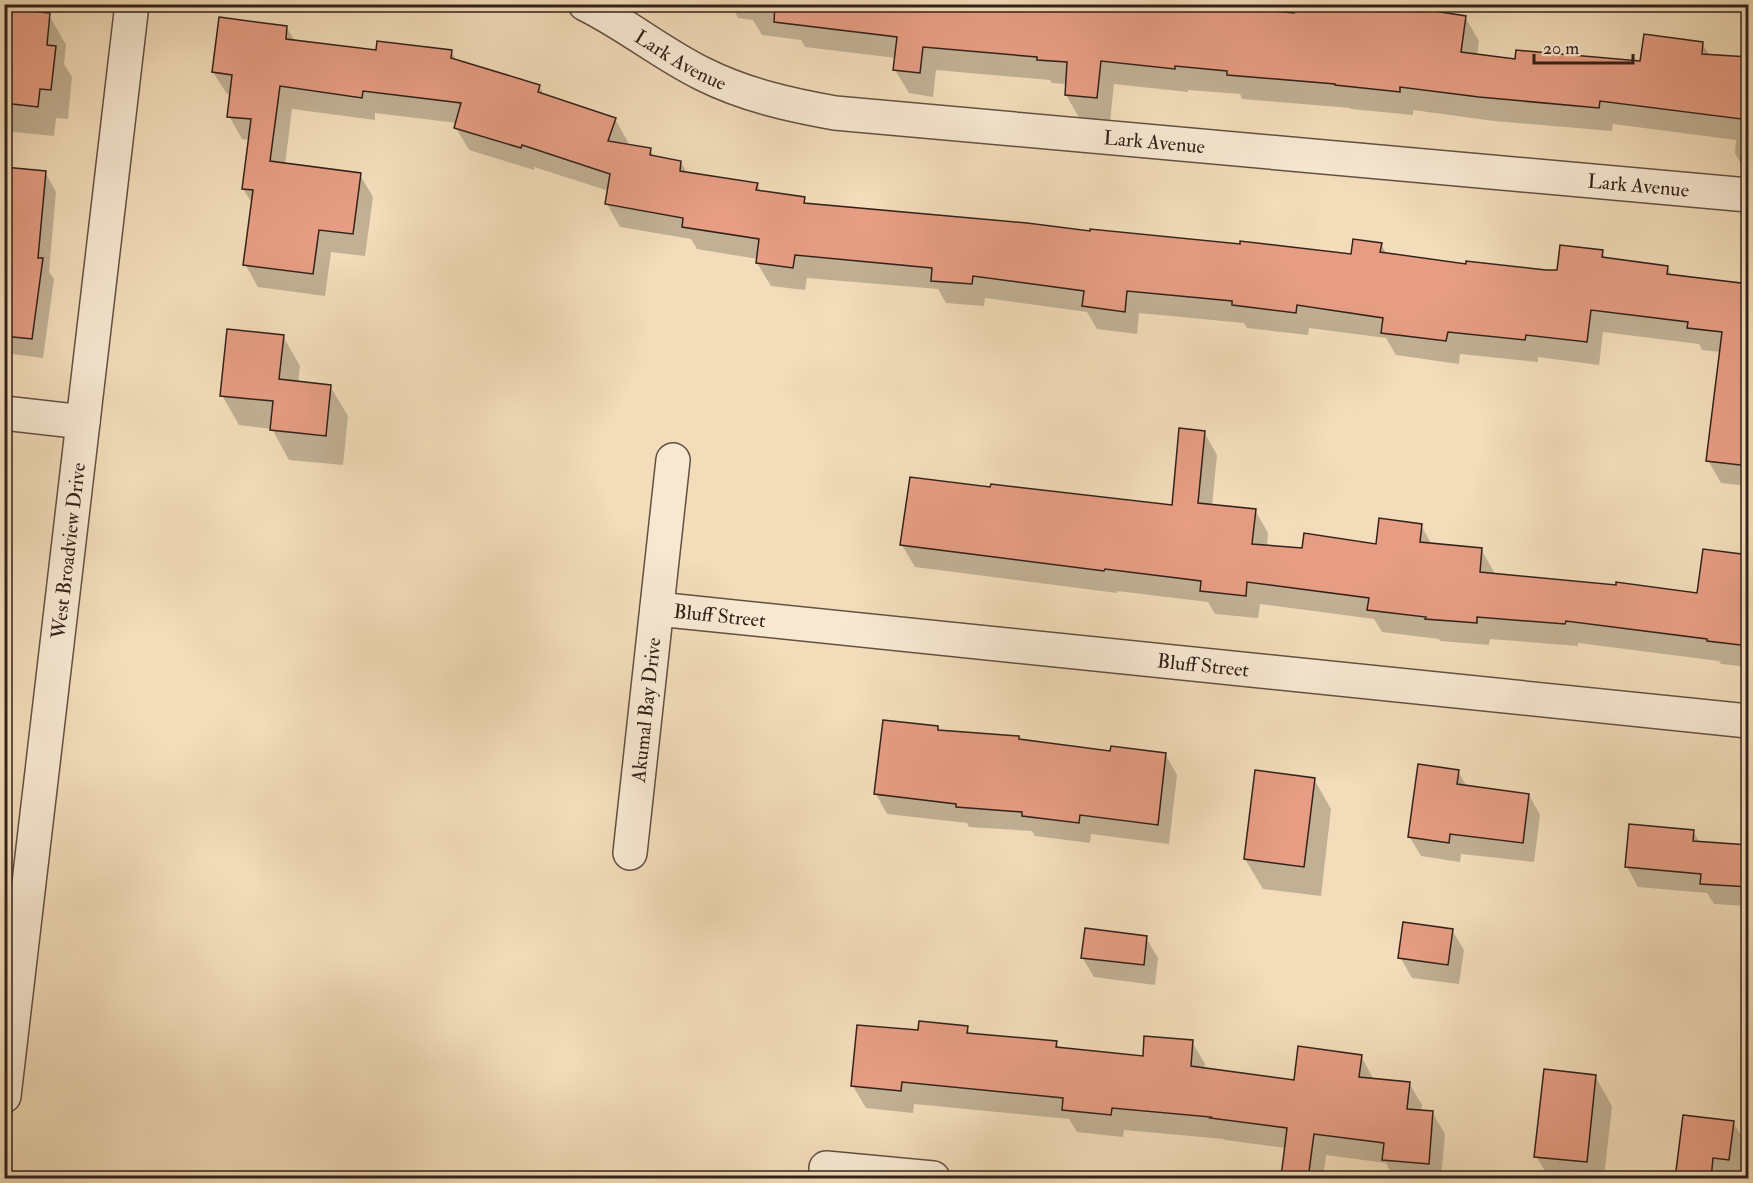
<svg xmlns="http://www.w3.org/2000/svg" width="1753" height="1183" font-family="'IM FELL Double Pica',serif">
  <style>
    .shadow { fill: #0003 }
    .building { fill: #e69d83; stroke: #33211a; stroke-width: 1.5 }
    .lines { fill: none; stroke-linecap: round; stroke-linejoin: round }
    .minor-casing { stroke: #635042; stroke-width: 36 }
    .minor { stroke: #f7e8d2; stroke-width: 33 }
    .labels { text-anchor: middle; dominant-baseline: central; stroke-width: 4.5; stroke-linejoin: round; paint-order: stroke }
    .street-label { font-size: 20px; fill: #33211a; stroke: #f7e8d2 }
  </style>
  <rect width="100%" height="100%" fill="#f2dcb9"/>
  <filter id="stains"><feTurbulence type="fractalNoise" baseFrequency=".00333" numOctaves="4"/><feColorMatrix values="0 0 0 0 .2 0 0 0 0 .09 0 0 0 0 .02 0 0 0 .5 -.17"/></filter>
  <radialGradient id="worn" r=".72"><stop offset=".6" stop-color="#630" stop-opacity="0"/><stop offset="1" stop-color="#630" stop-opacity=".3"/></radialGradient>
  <path class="shadow" d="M 700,4 L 1187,4 L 1293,15 L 1294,4 L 1380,4 L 1383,9 L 1465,17 L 1479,41 L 1477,56 L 1516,61 L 1641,63 L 1702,43 L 1710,56 L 1748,59 L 1748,177 L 1735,153 L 1736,140 L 1613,124 L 1612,131 L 1494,121 L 1413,110 L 1413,115 L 1351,109 L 1350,108 L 1242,99 L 1240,94 L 1188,90 L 1188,92 L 1114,84 L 1110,121 L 1080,119 L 1066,95 L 1067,84 L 1052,83 L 1050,80 L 936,70 L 933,97 L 909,93 L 895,70 L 896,58 L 805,47 L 801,40 L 762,35 L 753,20 L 738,18 L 735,12 L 702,8 Z
    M 4,10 L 49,15 L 66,45 L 64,64 L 72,77 L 68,119 L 56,118 L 54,136 L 4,131 Z
    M 286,27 L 295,41 L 377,52 L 451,51 L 457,62 L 539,86 L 545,96 L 615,119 L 628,142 L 627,146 L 650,150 L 655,158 L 681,162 L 687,173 L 757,184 L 761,192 L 804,199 L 807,205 L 1092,233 L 1352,256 L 1381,244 L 1387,255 L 1467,265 L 1546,271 L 1558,271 L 1602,251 L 1606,259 L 1667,267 L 1672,276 L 1748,285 L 1748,486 L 1721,483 L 1708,460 L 1721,352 L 1702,350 L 1699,344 L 1603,332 L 1599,365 L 1538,357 L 1538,362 L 1460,354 L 1459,364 L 1396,355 L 1386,338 L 1309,328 L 1308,335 L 1247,328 L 1244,323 L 1139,313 L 1137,334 L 1097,329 L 1087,312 L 985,298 L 984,306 L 946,303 L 938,289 L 807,278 L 805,290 L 771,286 L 757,263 L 758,259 L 697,249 L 691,239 L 620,227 L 607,204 L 609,191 L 534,167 L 534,170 L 469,150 L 456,128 L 457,123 L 375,113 L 375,120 L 292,109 L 285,165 L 360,175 L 373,197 L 365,256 L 331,252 L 325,296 L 258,287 L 245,264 L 253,205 L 243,189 L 250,140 L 242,139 L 229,116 L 232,95 L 227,94 L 213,72 Z
    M 4,168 L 45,172 L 56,192 L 49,272 L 54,279 L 43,358 L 4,353 Z
    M 283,336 L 300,366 L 298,383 L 330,386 L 348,416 L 343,465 L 289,460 L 272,429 L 239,425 L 222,395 Z
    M 1204,432 L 1217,455 L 1212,506 L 1255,510 L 1268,533 L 1267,547 L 1303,550 L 1377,545 L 1421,525 L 1432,545 L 1481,549 L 1494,572 L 1494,575 L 1698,595 L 1748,556 L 1748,667 L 1721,664 L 1719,661 L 1578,643 L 1578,646 L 1490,639 L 1489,645 L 1440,641 L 1439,639 L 1382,632 L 1374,619 L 1260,604 L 1258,618 L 1215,614 L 1208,602 L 1117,591 L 1117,593 L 915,567 L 902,545 L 1173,506 Z
    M 938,728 L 940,732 L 1111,753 L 1166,755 L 1177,775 L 1169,844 L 1091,834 L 1090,843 L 1035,836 L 1032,831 L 969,827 L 967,823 L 887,814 L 876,794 Z
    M 1458,771 L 1467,787 L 1529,795 L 1540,815 L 1534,862 L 1461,854 L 1460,862 L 1421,856 L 1409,836 Z
    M 1314,779 L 1331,809 L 1321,896 L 1263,889 L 1245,859 Z
    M 1693,831 L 1700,843 L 1748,846 L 1748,906 L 1714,904 L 1707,893 L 1638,887 L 1627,867 Z
    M 1452,930 L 1464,950 L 1459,984 L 1412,978 L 1400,957 Z
    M 1146,938 L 1158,958 L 1155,985 L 1094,977 L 1082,957 Z
    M 967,1028 L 971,1035 L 1056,1042 L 1060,1049 L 1144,1058 L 1192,1042 L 1205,1064 L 1204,1070 L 1295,1082 L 1361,1056 L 1374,1080 L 1409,1083 L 1422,1105 L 1421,1111 L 1432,1112 L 1445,1134 L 1441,1178 L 1394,1178 L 1386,1163 L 1326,1155 L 1323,1178 L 1284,1178 L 1282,1176 L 1286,1148 L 1225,1140 L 1224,1139 L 1124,1130 L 1123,1137 L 1077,1132 L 1069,1119 L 914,1104 L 913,1113 L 866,1108 L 853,1086 L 919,1032 Z
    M 1595,1076 L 1612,1106 L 1604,1178 L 1549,1178 L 1536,1156 Z
    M 1733,1122 L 1745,1142 L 1741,1178 L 1677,1178 Z"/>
  <path class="building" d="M 775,4 L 1203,4 L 1294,13 L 1294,4 L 1370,4 L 1370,6 L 1421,12 L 1421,9 L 1466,16 L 1461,52 L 1515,59 L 1516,50 L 1640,61 L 1644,34 L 1703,42 L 1702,54 L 1749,57 L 1749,120 L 1600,101 L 1599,108 L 1479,97 L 1400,87 L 1400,92 L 1335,85 L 1335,84 L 1227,75 L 1227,71 L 1175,66 L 1175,69 L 1101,61 L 1097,98 L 1065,95 L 1067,62 L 1037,60 L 1037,57 L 923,47 L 920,73 L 893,70 L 897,37 L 774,22 Z
    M 4,9 L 50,13 L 47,45 L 56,46 L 51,90 L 40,89 L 38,107 L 4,103 Z
    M 219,17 L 287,26 L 286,39 L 376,50 L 377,41 L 452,50 L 451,58 L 540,85 L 538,92 L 616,118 L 608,141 L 651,148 L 650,155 L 681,161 L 680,171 L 758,183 L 756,190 L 805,197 L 804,203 L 1027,223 L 1090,231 L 1090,229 L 1240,244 L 1240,241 L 1351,254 L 1353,239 L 1382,243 L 1380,252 L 1466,264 L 1466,261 L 1546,270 L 1557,270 L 1560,245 L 1603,250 L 1602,257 L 1668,266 L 1667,274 L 1749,284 L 1749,466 L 1706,461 L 1722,332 L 1687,328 L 1688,322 L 1591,310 L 1587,342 L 1526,335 L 1525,340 L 1448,332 L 1446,341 L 1381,333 L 1383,318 L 1297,305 L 1296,313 L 1232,305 L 1232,301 L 1127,291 L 1125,312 L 1082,306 L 1084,291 L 973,276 L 972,284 L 931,281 L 932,268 L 795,255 L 793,268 L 756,263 L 759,239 L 682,227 L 683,218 L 605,204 L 610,174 L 522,145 L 521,148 L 454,128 L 461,103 L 363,91 L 362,98 L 280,86 L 270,161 L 361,173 L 353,234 L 319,230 L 313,274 L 243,265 L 253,190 L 242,189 L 251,119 L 227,117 L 232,75 L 212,72 Z
    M 4,167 L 46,171 L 38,258 L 43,258 L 32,339 L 4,336 Z
    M 227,329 L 284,335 L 279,379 L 331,385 L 326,436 L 270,430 L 273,401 L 220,396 Z
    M 1179,428 L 1205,431 L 1198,503 L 1256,509 L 1252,544 L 1302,548 L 1304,533 L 1376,544 L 1379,518 L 1422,524 L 1420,542 L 1482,548 L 1480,572 L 1616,585 L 1616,582 L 1697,593 L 1703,549 L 1749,555 L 1749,646 L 1707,641 L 1707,639 L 1566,621 L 1565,624 L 1477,617 L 1477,623 L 1425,619 L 1426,617 L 1367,610 L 1369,598 L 1247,582 L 1246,596 L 1200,591 L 1201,581 L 1105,569 L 1104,571 L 900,545 L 910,477 L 990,487 L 991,484 L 1172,505 Z
    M 883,720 L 938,726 L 938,730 L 1019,736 L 1019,739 L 1110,751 L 1111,746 L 1166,753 L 1158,825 L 1080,815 L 1079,823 L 1022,816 L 1022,812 L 956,807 L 956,804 L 874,794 Z
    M 1418,764 L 1459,770 L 1457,784 L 1529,794 L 1523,843 L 1450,834 L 1449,843 L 1408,837 Z
    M 1255,770 L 1315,778 L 1304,867 L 1244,859 Z
    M 1629,824 L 1694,830 L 1693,841 L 1749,845 L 1749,887 L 1700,884 L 1701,874 L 1625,867 Z
    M 1403,922 L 1453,929 L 1448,965 L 1398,958 Z
    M 1085,928 L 1147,936 L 1144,965 L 1081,958 Z
    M 919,1021 L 968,1026 L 967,1033 L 1057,1041 L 1056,1047 L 1143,1056 L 1144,1036 L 1193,1040 L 1191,1066 L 1294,1080 L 1298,1046 L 1362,1055 L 1359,1077 L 1410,1082 L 1407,1109 L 1433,1111 L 1429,1164 L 1382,1160 L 1384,1143 L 1314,1134 L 1308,1179 L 1281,1177 L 1287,1128 L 1210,1118 L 1211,1117 L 1112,1108 L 1111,1115 L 1062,1110 L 1063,1098 L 902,1082 L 901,1091 L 851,1086 L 857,1025 L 918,1030 Z
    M 1544,1069 L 1596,1075 L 1587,1162 L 1534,1157 Z
    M 1683,1115 L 1734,1121 L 1729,1160 L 1713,1158 L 1711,1179 L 1675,1179 Z"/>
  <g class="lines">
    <defs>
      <g id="minor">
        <path id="s1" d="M 585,4 C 626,24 662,54 703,74 C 745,95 790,105 835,113 L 1748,195"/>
        <path d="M 4,413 L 83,422"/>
        <path id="s2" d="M 657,609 L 1748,721"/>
        <path id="s3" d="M 630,853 L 673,460"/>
        <path id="s4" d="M 4,1096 L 132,4"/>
        <path d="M 826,1168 L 933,1178"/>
      </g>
    </defs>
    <use href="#minor" class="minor-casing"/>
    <use href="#minor" class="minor"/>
  </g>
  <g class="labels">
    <g class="street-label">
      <text stroke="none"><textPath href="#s1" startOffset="111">Lark Avenue</textPath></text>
      <text stroke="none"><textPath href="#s1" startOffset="596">Lark Avenue</textPath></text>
      <text stroke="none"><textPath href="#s1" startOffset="1082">Lark Avenue</textPath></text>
      <text stroke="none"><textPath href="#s4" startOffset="549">West Broadview Drive</textPath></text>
      <text stroke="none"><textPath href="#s2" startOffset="63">Bluff Street</textPath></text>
      <text stroke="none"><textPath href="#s2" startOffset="549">Bluff Street</textPath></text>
      <text stroke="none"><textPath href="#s3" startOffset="144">Akumal Bay Drive</textPath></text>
    </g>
  </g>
  <rect width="1753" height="1183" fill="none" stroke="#f2dcb9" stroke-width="24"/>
  <rect x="6" y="6" width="1741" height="1171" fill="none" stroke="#33211a" stroke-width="3"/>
  <rect x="12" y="12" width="1729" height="1159" fill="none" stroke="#33211a" stroke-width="1.5"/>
  <path d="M1534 54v9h99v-9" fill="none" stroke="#33211a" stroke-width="3"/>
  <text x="1543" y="54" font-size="18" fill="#33211a" stroke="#f7e8d2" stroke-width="4.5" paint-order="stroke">20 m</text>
  <rect width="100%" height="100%" filter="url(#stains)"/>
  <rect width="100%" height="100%" fill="url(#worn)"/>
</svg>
